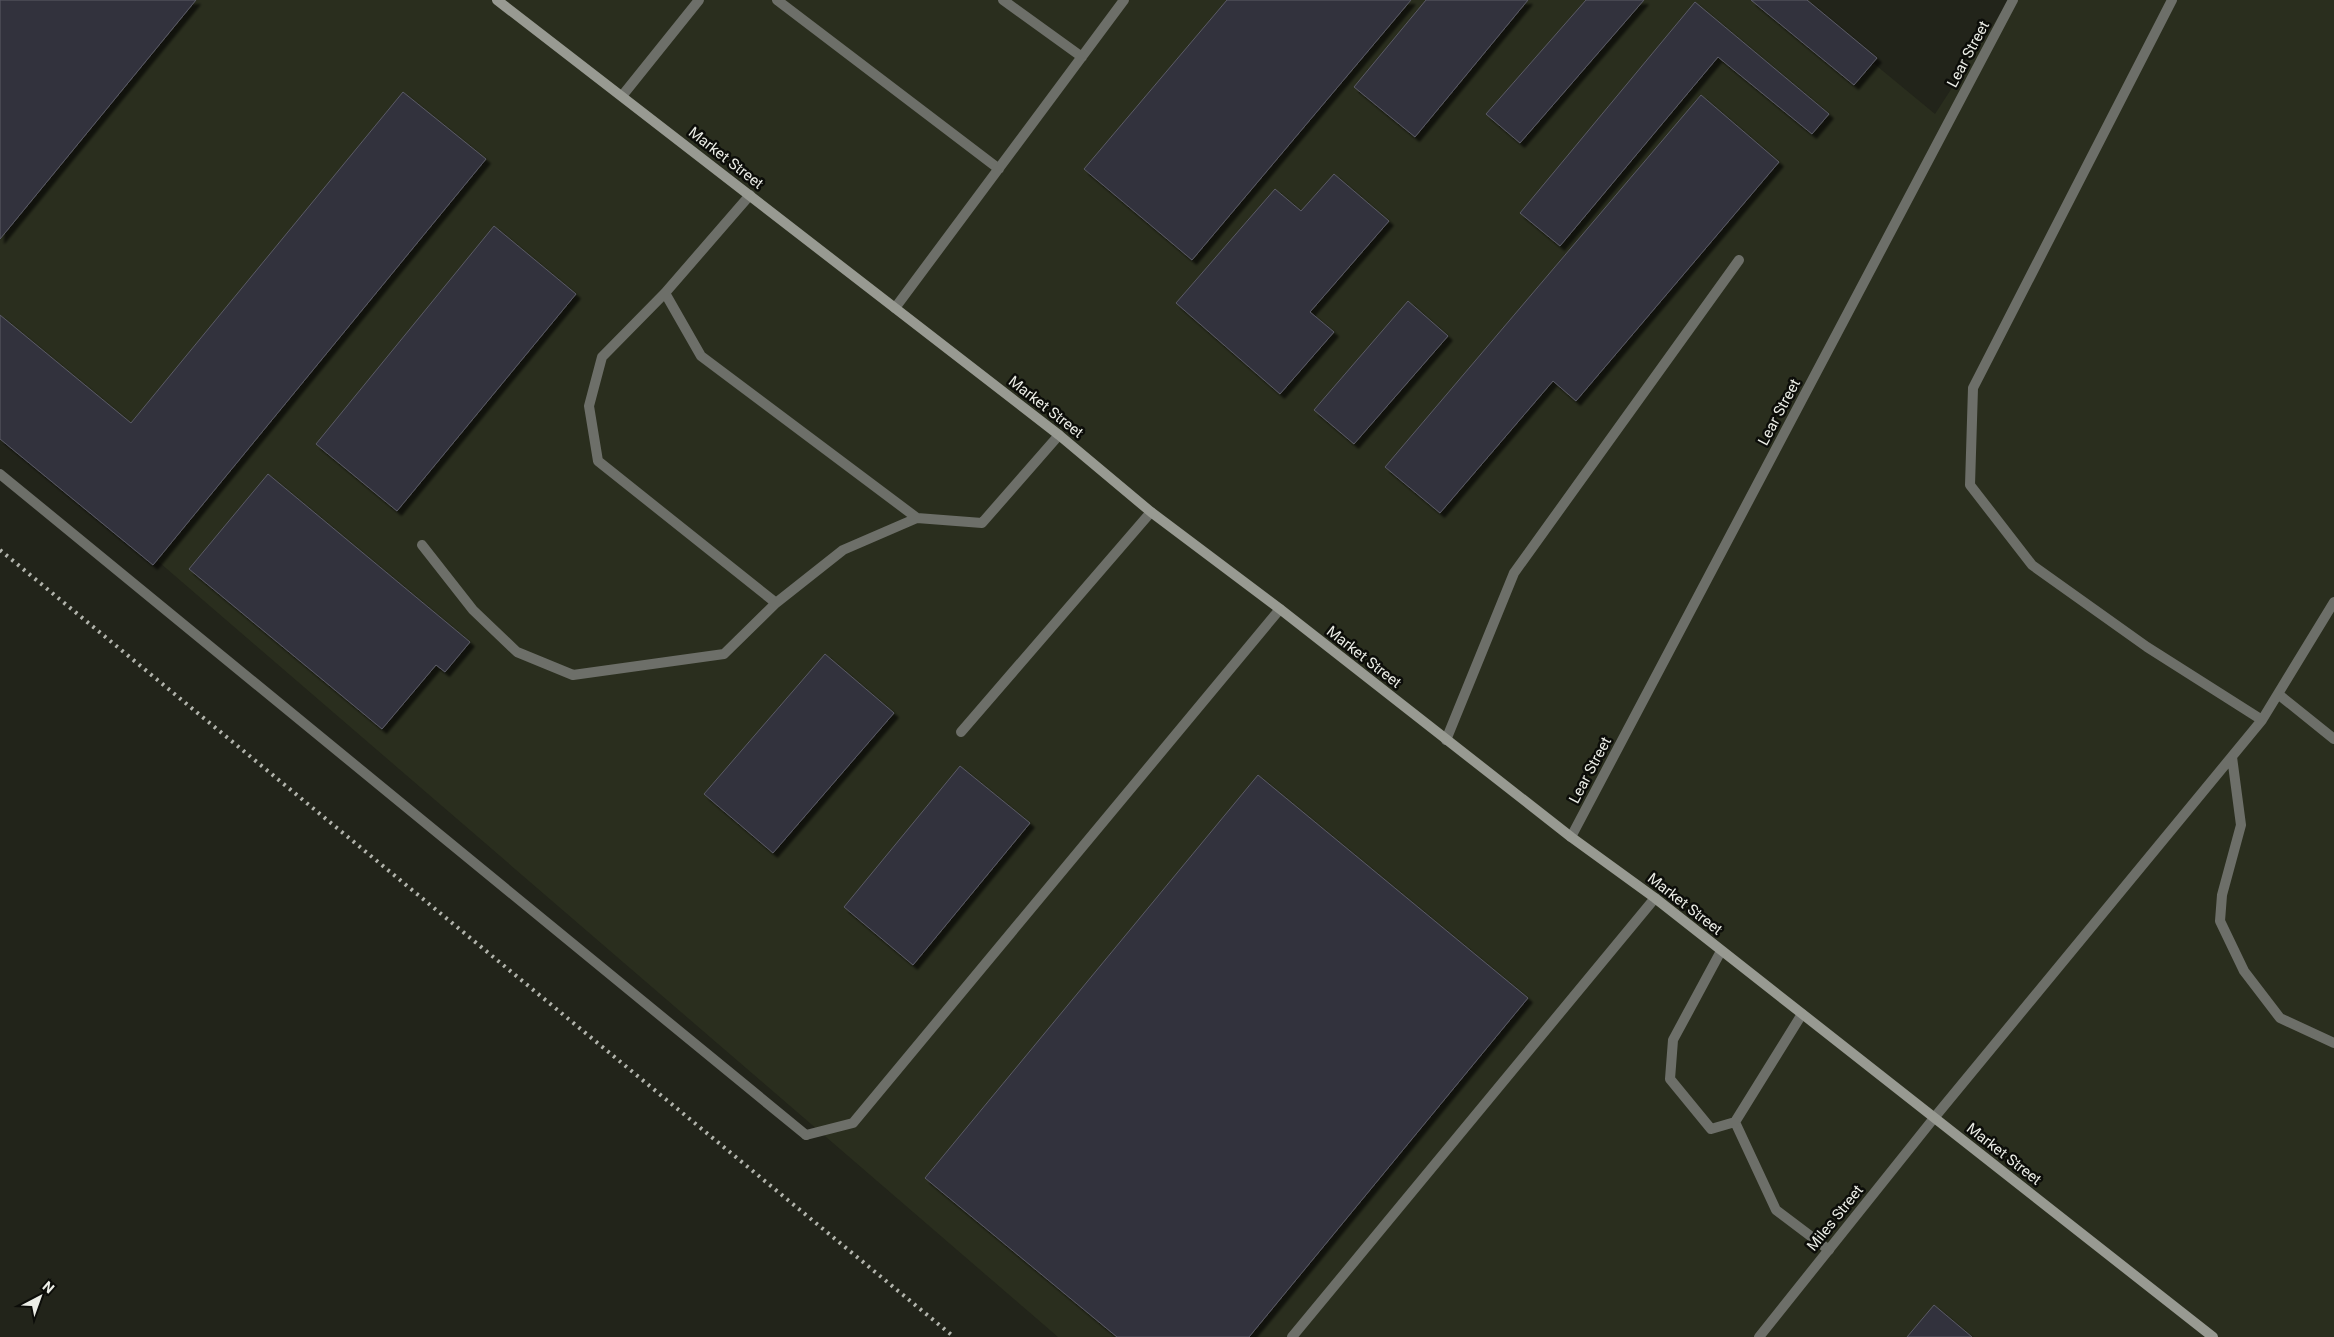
<svg xmlns="http://www.w3.org/2000/svg" width="2334" height="1337" font-family="Roboto,sans-serif">
  <style>
    .built { fill: #2a2e1e }
    .building { fill: #32323c; stroke: #5b5b66; filter: url(#shadow) }
    .lines { fill: none; stroke-linecap: round; stroke-linejoin: round }
    .service { stroke: #6d6f69; stroke-width: 10 }
    .minor { stroke: #6d6f69; stroke-width: 10 }
    .tertiary { stroke: #6d6f69; stroke-width: 10 }
    .secondary { stroke: #989a92; stroke-width: 10 }
    .rail { stroke: #b2b4ac; stroke-width: 4; stroke-dasharray: 2.5 5; stroke-linecap: butt }
    .labels { text-anchor: middle; dominant-baseline: central; stroke-width: 5; stroke-linejoin: round; paint-order: stroke }
    .street-label { font-size: 15px; fill: #eceee7; stroke: #0c0d09 }
  </style>
  <defs>
    <filter id="shadow"><feDropShadow dx="4.5" dy="4.5" stdDeviation="1" flood-color="#0009"/></filter>
  </defs>
  <rect width="100%" height="100%" fill="#22241a"/>
  <path class="built" d="M 0,0 L 1797,0 L 1935,114 L 2009,0 L 2334,0 L 2334,1337 L 1058,1337 L 0,425 Z"/>
  <path class="building" d="M 0,0 L 196,0 L 0,239 Z
    M 1227,0 L 1411,0 L 1192,260 L 1084,169 Z
    M 1426,0 L 1528,0 L 1415,137 L 1354,87 Z
    M 1586,0 L 1644,0 L 1520,143 L 1486,114 Z
    M 1751,0 L 1807,0 L 1877,58 L 1854,85 Z
    M 1695,2 L 1829,114 L 1812,134 L 1718,57 L 1560,246 L 1520,213 Z
    M 403,92 L 486,159 L 153,565 L 0,439 L 0,315 L 131,423 Z
    M 1701,95 L 1779,162 L 1576,401 L 1553,381 L 1440,513 L 1385,467 Z
    M 1334,174 L 1389,221 L 1310,312 L 1334,332 L 1280,394 L 1176,303 L 1275,189 L 1301,211 Z
    M 494,226 L 576,294 L 397,511 L 316,444 Z
    M 1408,301 L 1448,336 L 1354,444 L 1314,410 Z
    M 268,474 L 470,642 L 445,672 L 436,665 L 382,729 L 189,569 Z
    M 825,654 L 894,713 L 773,853 L 704,794 Z
    M 960,766 L 1030,823 L 913,965 L 844,907 Z
    M 1258,775 L 1528,998 L 1249,1337 L 1117,1337 L 925,1178 Z
    M 1934,1305 L 1972,1337 L 1907,1337 Z"/>
  <g class="lines">
    <path class="service" d="M 777,0 L 999,169
      M 1003,0 L 1082,57
      M 2172,0 L 1973,388 L 1970,485 L 2032,565 L 2147,647 L 2262,720
      M 622,96 L 699,0
      M 750,195 L 665,293 L 602,357 L 589,406 L 598,461 L 776,603
      M 665,293 L 701,356 L 917,518 L 982,523 L 1059,435
      M 895,308 L 1124,0
      M 422,545 L 473,610 L 517,652 L 573,675 L 724,654 L 776,603 L 843,550 L 917,518
      M 2278,694 L 2334,739
      M 961,732 L 1151,512
      M 1446,740 L 1514,573 L 1739,260
      M 2232,757 L 2241,825 L 2222,895 L 2220,921 L 2244,971 L 2280,1018 L 2334,1043
      M 1721,951 L 1673,1040 L 1670,1079 L 1711,1129 L 1735,1122 L 1776,1210 L 1829,1250
      M 1934,1118 L 2262,720 L 2334,602
      M 1735,1122 L 1802,1014
      M 806,1135 L 853,1123 L 1280,609
      M 1292,1337 L 1655,898"/>
    <path class="minor" d="M 0,474 L 806,1135
      M 1571,837 L 2013,0"/>
    <path class="tertiary" d="M 1759,1337 L 1934,1118"/>
    <path class="secondary" d="M 497,0 L 1059,435 L 1151,512 L 1280,609 L 1571,837 L 1655,898 L 2213,1337"/>
    <path class="rail" d="M 0,550 L 954,1337"/>
  </g>
  <g class="labels">
    <g class="street-label">
      <text transform="translate(1968 54) rotate(-62)">Lear Street</text>
      <text transform="translate(726 158) rotate(38)">Market Street</text>
      <text transform="translate(1046 407) rotate(38)">Market Street</text>
      <text transform="translate(1779 412) rotate(-62)">Lear Street</text>
      <text transform="translate(1364 657) rotate(38)">Market Street</text>
      <text transform="translate(1590 770) rotate(-62)">Lear Street</text>
      <text transform="translate(1685 904) rotate(38)">Market Street</text>
      <text transform="translate(2004 1154) rotate(38)">Market Street</text>
      <text transform="translate(1835 1218) rotate(-51)">Miles Street</text>
    </g>
  </g>
  <g transform="translate(40 1297) rotate(41)" stroke="#0c0d09" stroke-width="4" paint-order="stroke">
  <path d="M0-4L9 19L0 12L-9 19Z" fill="#eceee7"/>
  <text y="-8" font-size="14" font-weight="bold" text-anchor="middle" fill="#eceee7">N</text>
  </g>
</svg>
